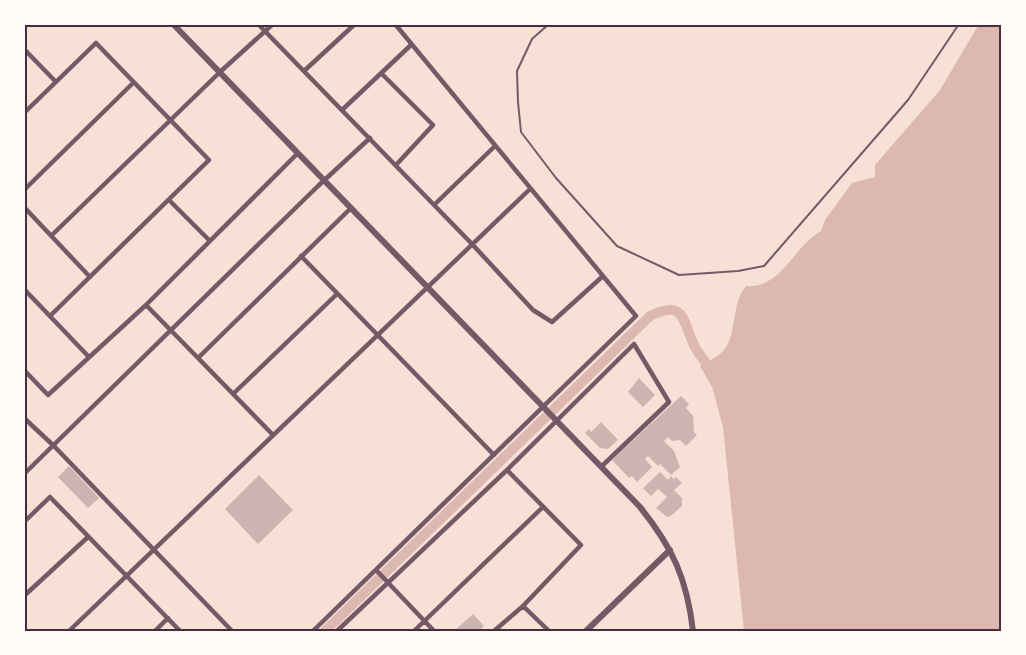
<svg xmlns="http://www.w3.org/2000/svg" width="1026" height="655" font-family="Signika,sans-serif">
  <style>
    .water { fill: #dcb8b0 }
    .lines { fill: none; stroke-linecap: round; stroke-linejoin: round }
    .canal { stroke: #dcb8b0; stroke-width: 10 }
    .building { fill: #ccb4b1 }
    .service { stroke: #755966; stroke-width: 2 }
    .minor { stroke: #755966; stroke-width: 4.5 }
    .tertiary { stroke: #755966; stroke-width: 6 }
    .neatline { fill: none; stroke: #4a2c40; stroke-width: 2 }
  </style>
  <rect width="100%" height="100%" fill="#f7e1d7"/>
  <path class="water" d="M 979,24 L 1002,24 L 1002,631 L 744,631 L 723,427 L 712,387 L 700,366 C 707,362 715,358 721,353 C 738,339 730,304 746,286 C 781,289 794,246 821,231 L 825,220 L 852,183 L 875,177 L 875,165 L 940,90 Z"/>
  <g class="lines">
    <path class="canal" d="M 325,631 L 650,316 C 685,299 682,320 694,345 C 697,352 703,358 707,365"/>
  </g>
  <path class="building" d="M 639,378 L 655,395 L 643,407 L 628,392 Z
    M 681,396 L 689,404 L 686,408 L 693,416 L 694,432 L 697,435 L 686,446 L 680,440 L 672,441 L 668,437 L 664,441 L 674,451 L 680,467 L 671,475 L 660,464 L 658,466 L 648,456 L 645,459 L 652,467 L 637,482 L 632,476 L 629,478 L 612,460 Z
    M 601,422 L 618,440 L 608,449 L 600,448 L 585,433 L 589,429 L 591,432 Z
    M 69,466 L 99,498 L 88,508 L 58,477 Z
    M 660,472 L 668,480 L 671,476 L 674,479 L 676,477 L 682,483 L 674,490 L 682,498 L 682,506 L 672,515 L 667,517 L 656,508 L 667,497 L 658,489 L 651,496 L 643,488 Z
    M 259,475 L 293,510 L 258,544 L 225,509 Z
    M 473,614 L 484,626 L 479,631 L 454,631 Z"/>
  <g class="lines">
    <path class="service" d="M 549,24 L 532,39 L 517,71 L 518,102 L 521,132 L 556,178 L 617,246 L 679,275 L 738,271 L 764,266 L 908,100 L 959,24"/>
    <path class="minor" d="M 258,24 L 472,244 L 533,310 L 552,322 L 603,276
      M 24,49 L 56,82
      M 304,71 L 355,24
      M 381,73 L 433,125 L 396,165
      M 342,110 L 411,45
      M 24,113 L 96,43 L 209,160 L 50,316
      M 24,190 L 133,83
      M 169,200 L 210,241
      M 434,205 L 495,146
      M 24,207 L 90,277
      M 52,235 L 220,72 L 273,24
      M 301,256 L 494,455
      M 24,289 L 88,356
      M 146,305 L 198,358
      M 24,370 L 48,395 L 146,305 L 298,153
      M 233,394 L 337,294
      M 24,418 L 54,446 L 232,631
      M 273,435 L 198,358 L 351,208
      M 24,474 L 318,186 L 370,138
      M 24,522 L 50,497 L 180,631
      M 376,570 L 434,631
      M 24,596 L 88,537
      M 523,606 L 549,631
      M 69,631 L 530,189
      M 155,631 L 168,618
      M 313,631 L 636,316 L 395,24
      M 337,631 L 507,470 L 634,344 L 669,402 L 602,466
      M 414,631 L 543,507
      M 494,631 L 523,606 L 581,545 L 507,470"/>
    <path class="tertiary" d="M 173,24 L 640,507 C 673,548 687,579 693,631
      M 586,631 L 670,550"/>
  </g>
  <rect width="1026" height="655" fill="none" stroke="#fffaf5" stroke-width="51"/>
  <rect x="26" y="26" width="974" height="604" class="neatline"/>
</svg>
